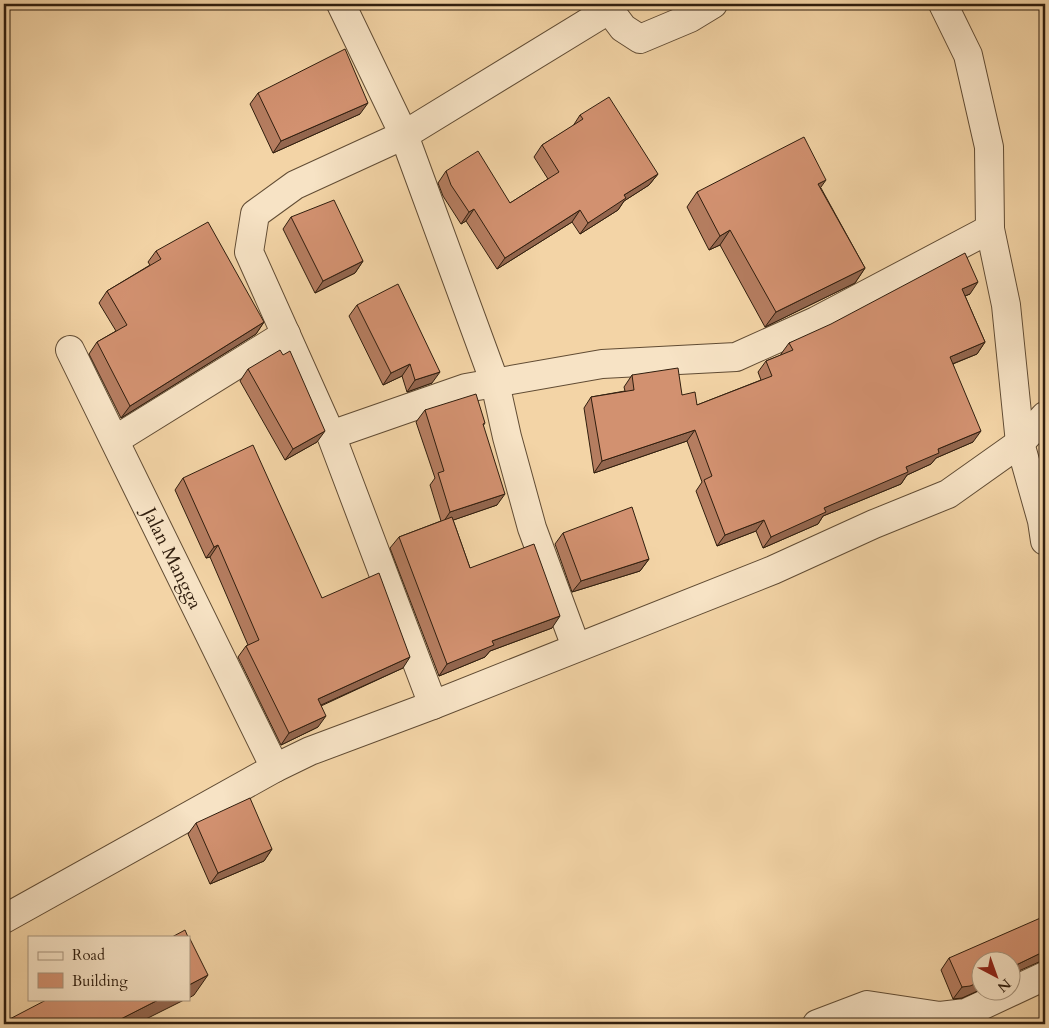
<svg xmlns="http://www.w3.org/2000/svg" width="1049" height="1028" font-family="Cardo,serif">
  <style>
    .lines { fill: none; stroke-linecap: round; stroke-linejoin: round }
    .street-casing { stroke: #614c34; stroke-width: 30 }
    .street { stroke: #f7e3c5; stroke-width: 28 }
    .wall { fill: #b57d60; stroke: #301e0e }
    .shaded-wall { fill: #93664e; stroke: #301e0e }
    .building { fill: #d29170; stroke: #301e0e }
    .labels { text-anchor: middle; dominant-baseline: central; stroke-width: 5; stroke-linejoin: round; paint-order: stroke }
    .street-label { font-size: 19px; fill: #301e0e; stroke: #f7e3c5 }
  </style>
  <rect width="100%" height="100%" fill="#f3d4a6"/>
  <filter id="stains"><feTurbulence type="fractalNoise" baseFrequency=".004" numOctaves="4"/><feColorMatrix values="0 0 0 0 .2 0 0 0 0 .09 0 0 0 0 .02 0 0 0 .5 -.17"/></filter>
  <radialGradient id="worn" r=".72"><stop offset=".6" stop-color="#630" stop-opacity="0"/><stop offset="1" stop-color="#630" stop-opacity=".3"/></radialGradient>
  <g class="lines">
    <defs>
      <g id="street">
        <path d="M 341,4 L 404,135 L 295,185 L 255,214 L 249,252 L 331,435 L 433,705"/>
        <path d="M 605,4 L 623,28 L 640,39 L 690,18 L 713,4"/>
        <path d="M 943,4 L 968,55 L 989,147 L 990,229 L 1006,305 L 1020,443 L 1042,521 L 1045,541"/>
        <path id="s1" d="M 70,350 L 275,768"/>
        <path d="M 331,435 L 466,388 L 602,364 L 736,357 L 816,321 L 990,229"/>
        <path d="M 115,440 L 286,334"/>
        <path d="M 576,647 L 532,528 L 507,437 L 495,383 L 404,135 L 610,9"/>
        <path d="M 4,919 L 275,768 L 310,751 L 433,705 L 773,570 L 874,524 L 948,494 L 1020,443 L 1045,416"/>
        <path d="M 817,1024 L 867,1005 L 940,1016 L 966,1013 L 1045,976"/>
      </g>
    </defs>
    <use href="#street" class="street-casing"/>
    <use href="#street" class="street"/>
  </g>
  <path class="wall" d="M 258,93 L 360,114 L 273,153 L 250,104 Z
    M 580,115 L 658,174 L 649,185 L 624,201 L 618,210 L 580,234 L 572,222 L 497,269 L 466,221 L 461,224 L 443,196 L 438,183 L 446,171 L 510,203 L 548,179 L 534,157 L 542,145 L 573,126 Z
    M 821,188 L 865,268 L 855,283 L 765,327 L 720,245 L 709,250 L 687,207 L 697,192 Z
    M 291,217 L 363,261 L 355,273 L 315,293 L 283,229 Z
    M 156,251 L 264,322 L 256,334 L 121,418 L 89,354 L 97,342 L 116,331 L 99,303 L 107,291 L 150,265 L 148,262 Z
    M 970,294 L 965,296 L 985,342 L 977,354 L 953,364 L 973,442 L 936,458 L 931,464 L 907,475 L 901,484 L 823,516 L 818,524 L 763,548 L 756,531 L 717,546 L 696,491 L 702,482 L 687,441 L 594,473 L 584,408 L 591,397 L 625,391 L 624,387 L 632,375 L 682,395 L 697,405 L 761,380 L 758,372 L 766,361 L 781,355 L 781,354 L 789,343 Z
    M 357,305 L 432,383 L 407,392 L 402,376 L 383,385 L 349,316 Z
    M 248,369 L 317,442 L 285,460 L 240,381 Z
    M 425,410 L 485,423 L 483,426 L 497,505 L 453,520 L 470,568 L 552,628 L 490,651 L 485,657 L 439,676 L 390,548 L 399,537 L 441,521 L 430,485 L 435,478 L 416,422 Z
    M 183,478 L 322,598 L 403,668 L 321,706 L 318,727 L 281,745 L 238,657 L 246,646 L 248,645 L 210,557 L 206,558 L 175,490 Z
    M 563,533 L 649,559 L 640,571 L 572,592 L 555,544 Z
    M 196,823 L 272,849 L 264,861 L 210,884 L 188,834 Z
    M 949,958 L 1039,962 L 982,960 L 982,989 L 962,998 L 953,999 L 941,970 Z"/>
  <path class="shaded-wall" d="M 368,103 L 360,114 L 273,153 L 281,141 Z
    M 658,174 L 649,185 L 624,201 L 618,210 L 580,234 L 588,223 L 624,195 Z
    M 826,180 L 816,194 L 818,184 Z
    M 474,209 L 466,221 L 461,224 L 469,212 Z
    M 580,210 L 572,222 L 497,269 L 505,258 Z
    M 730,230 L 720,245 L 709,250 L 720,236 Z
    M 363,261 L 355,273 L 315,293 L 323,281 Z
    M 865,268 L 855,283 L 765,327 L 776,312 Z
    M 978,282 L 970,294 L 954,300 L 962,289 Z
    M 264,322 L 256,334 L 121,418 L 130,406 Z
    M 985,342 L 977,354 L 942,368 L 950,357 Z
    M 410,364 L 402,376 L 383,385 L 391,373 Z
    M 440,372 L 432,383 L 407,392 L 415,380 Z
    M 695,430 L 687,441 L 594,473 L 602,461 Z
    M 325,431 L 317,442 L 285,460 L 293,449 Z
    M 981,431 L 973,442 L 936,458 L 931,464 L 907,475 L 901,484 L 823,516 L 818,524 L 763,548 L 771,537 L 824,508 L 906,467 L 938,449 Z
    M 505,494 L 497,505 L 442,524 L 450,512 Z
    M 764,520 L 756,531 L 717,546 L 725,535 Z
    M 218,545 L 210,557 L 206,558 L 214,547 Z
    M 649,559 L 640,571 L 572,592 L 581,581 Z
    M 560,616 L 552,628 L 490,651 L 485,657 L 439,676 L 447,664 L 492,641 Z
    M 410,657 L 403,668 L 310,710 L 318,699 Z
    M 326,716 L 318,727 L 281,745 L 289,733 Z
    M 272,849 L 264,861 L 210,884 L 218,873 Z
    M 1045,951 L 1045,961 L 1039,962 L 1012,974 L 1012,967 Z
    M 208,975 L 194,995 L 189,998 L 189,985 Z
    M 982,981 L 982,989 L 962,998 L 953,999 L 962,987 Z
    M 160,999 L 186,999 L 136,1024 L 111,1024 Z"/>
  <path class="building" d="M 345,49 L 368,103 L 281,141 L 258,93 Z
    M 609,97 L 658,174 L 624,195 L 626,198 L 588,223 L 580,210 L 505,258 L 474,209 L 469,212 L 451,185 L 446,171 L 478,151 L 510,203 L 559,172 L 542,145 L 583,119 L 580,115 Z
    M 804,137 L 826,180 L 818,184 L 865,268 L 776,312 L 730,230 L 720,236 L 697,192 Z
    M 334,200 L 363,261 L 323,281 L 291,217 Z
    M 208,222 L 264,322 L 130,406 L 97,342 L 127,325 L 107,291 L 161,259 L 156,251 Z
    M 965,253 L 978,282 L 962,289 L 985,342 L 950,357 L 981,431 L 938,449 L 939,453 L 906,467 L 908,472 L 824,508 L 826,512 L 771,537 L 764,520 L 725,535 L 704,480 L 712,476 L 695,430 L 602,461 L 591,397 L 634,390 L 632,375 L 678,368 L 682,395 L 695,392 L 697,405 L 772,376 L 766,361 L 793,350 L 789,343 L 831,324 Z
    M 398,284 L 440,372 L 415,380 L 410,364 L 391,373 L 357,305 Z
    M 280,350 L 283,355 L 290,351 L 325,431 L 293,449 L 248,369 Z
    M 476,394 L 485,423 L 483,424 L 505,494 L 450,512 L 438,473 L 444,471 L 425,410 Z
    M 253,445 L 322,598 L 379,573 L 410,657 L 318,699 L 326,716 L 289,733 L 246,646 L 259,640 L 218,545 L 214,547 L 183,478 Z
    M 632,507 L 649,559 L 581,581 L 563,533 Z
    M 452,517 L 470,568 L 534,544 L 560,616 L 492,641 L 494,645 L 447,664 L 399,537 Z
    M 250,798 L 272,849 L 218,873 L 196,823 Z
    M 1045,916 L 1045,951 L 1012,967 L 1012,960 L 982,960 L 982,981 L 970,986 L 962,987 L 949,958 Z
    M 185,930 L 188,937 L 172,937 Z
    M 189,937 L 208,975 L 189,985 Z
    M 48,999 L 160,999 L 111,1024 L 4,1024 L 4,1022 Z"/>
  <g class="labels">
    <g class="street-label">
      <text stroke="none"><textPath href="#s1" startOffset="232">Jalan Mangga</textPath></text>
    </g>
  </g>
  <rect width="1049" height="1028" fill="none" stroke="#f3d4a6" stroke-width="20"/>
  <rect x="5" y="5" width="1039" height="1018" fill="none" stroke="#301e0e" stroke-width="2.5"/>
  <rect x="10" y="10" width="1029" height="1008" fill="none" stroke="#301e0e"/>
  <rect x="28" y="936" width="162" height="65" fill="#f7e3c5" stroke="#a7947c"/>
  <rect x="38" y="952" width="25" height="8" fill="#f7e3c5" stroke="#a7947c"/>
  <text x="72" y="960" font-size="15" fill="#301e0e">Road</text>
  <rect x="38" y="973" width="25" height="15" fill="#d29170" stroke="#a7947c"/>
  <text x="72" y="986" font-size="15" fill="#301e0e">Building</text>
  <g transform="translate(996 976) rotate(139)"><circle r="24" fill="#f7e3c5" stroke="#a7947c"/>
  <path d="M0-4L9 19L0 12L-9 19Z" fill="#8f2418"/>
  <text y="-8" font-size="14" font-weight="bold" text-anchor="middle" fill="#301e0e">N</text>
  </g>
  <rect width="100%" height="100%" filter="url(#stains)"/>
  <rect width="100%" height="100%" fill="url(#worn)"/>
</svg>
